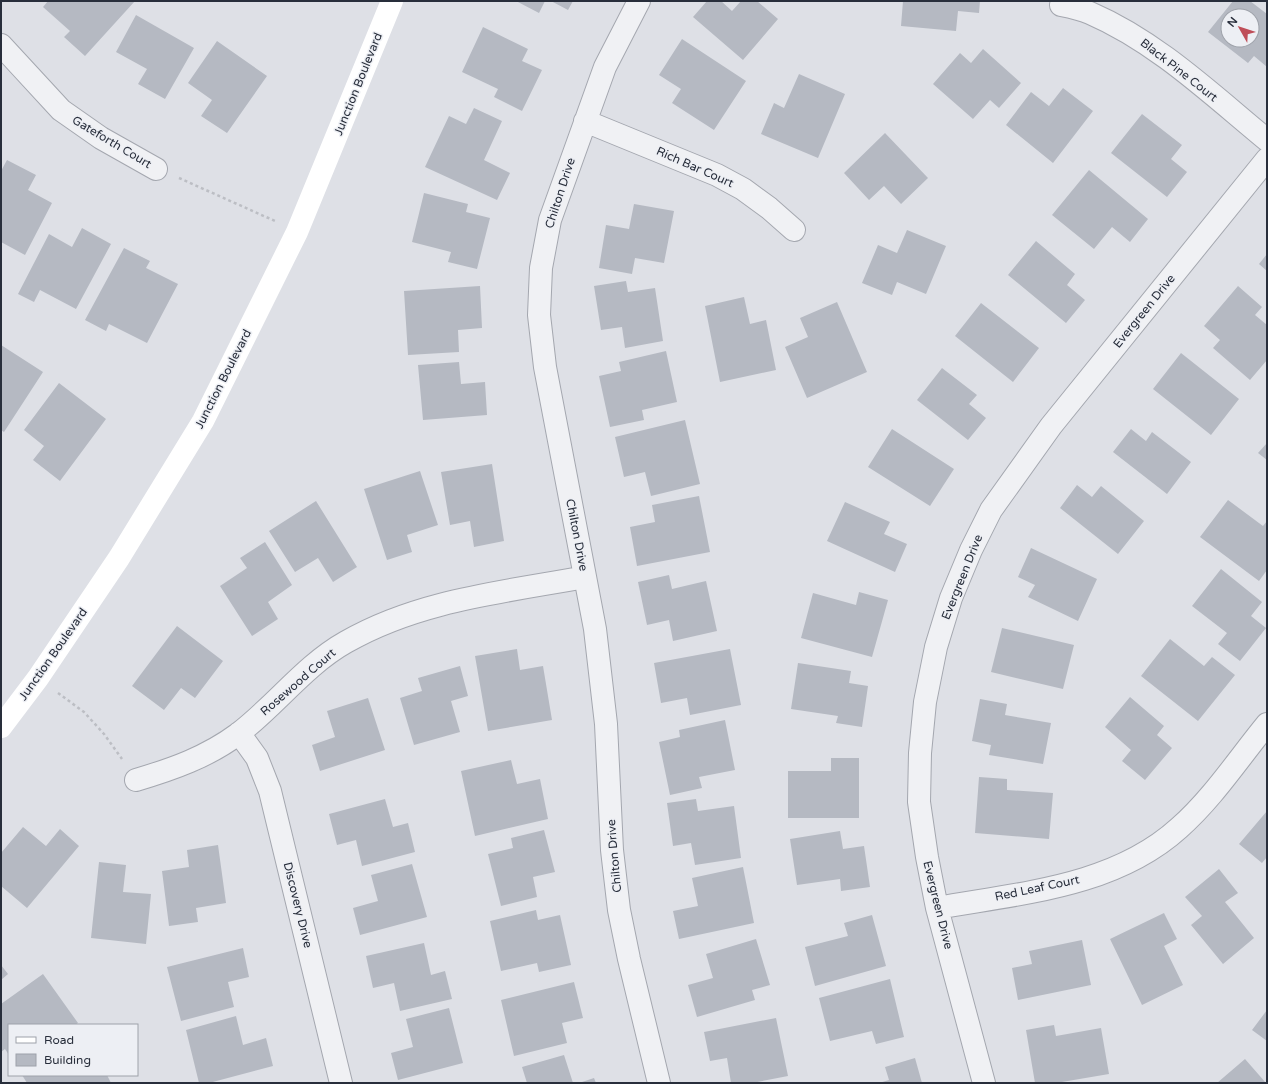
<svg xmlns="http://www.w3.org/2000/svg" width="1268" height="1084" font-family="'Varela Round',sans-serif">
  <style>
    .building { fill: #b5b9c2; fill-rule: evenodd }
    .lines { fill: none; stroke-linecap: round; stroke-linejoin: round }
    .minor-casing { stroke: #a4a7af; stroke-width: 24 }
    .path { stroke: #bcbec4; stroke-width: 2.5; stroke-dasharray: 3 3; stroke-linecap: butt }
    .minor { stroke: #f0f1f4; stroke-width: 22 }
    .secondary { stroke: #fff; stroke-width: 22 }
    .labels { text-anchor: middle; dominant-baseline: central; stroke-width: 3; stroke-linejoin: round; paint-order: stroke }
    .street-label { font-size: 12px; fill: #282e3b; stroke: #edeff4 }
  </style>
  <rect width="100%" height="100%" fill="#dee0e6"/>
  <path class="building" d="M 48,1 L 135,1 L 85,56 L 64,37 L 70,31 L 43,7 Z
    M 516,1 L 545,1 L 539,13 Z
    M 551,1 L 573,1 L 568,10 Z
    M 707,1 L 721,1 L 732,11 L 741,1 L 757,1 L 778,19 L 743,60 L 693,17 Z
    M 903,1 L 980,1 L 979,13 L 958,11 L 956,31 L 901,26 Z
    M 1233,1 L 1250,1 L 1267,14 L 1267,67 L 1254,56 L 1248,63 L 1208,32 ZM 1228,16 L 1252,16 L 1252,40 L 1228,40 Z
    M 136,15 L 194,48 L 165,99 L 138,84 L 147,69 L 116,52 Z
    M 483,27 L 528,49 L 522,61 L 542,70 L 522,111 L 494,97 L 498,89 L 462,72 Z
    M 682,39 L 746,81 L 714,130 L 672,103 L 681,89 L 659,75 Z
    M 217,41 L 267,76 L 227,133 L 201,116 L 212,100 L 188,83 Z
    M 983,49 L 1021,83 L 999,108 L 990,100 L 973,119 L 933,84 L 960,53 L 971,63 Z
    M 799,74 L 845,94 L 818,158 L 761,134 L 774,103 L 784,108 Z
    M 1063,88 L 1093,111 L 1053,163 L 1006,125 L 1031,92 L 1049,106 Z
    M 474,108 L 502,121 L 484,160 L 510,173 L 497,200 L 425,167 L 449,116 L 466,124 Z
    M 1142,114 L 1182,145 L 1171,159 L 1187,172 L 1167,197 L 1111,153 Z
    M 885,133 L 928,178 L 901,204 L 884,186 L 869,200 L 844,173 Z
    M 7,160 L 36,175 L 28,190 L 52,203 L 25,255 L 1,242 L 1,171 Z
    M 1089,170 L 1148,219 L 1130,242 L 1112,227 L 1094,249 L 1052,215 Z
    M 424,193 L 468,204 L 466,212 L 490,218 L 477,269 L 448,262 L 451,252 L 412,242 Z
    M 634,204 L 674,211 L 664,263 L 635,258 L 632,274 L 599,268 L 606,225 L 629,229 Z
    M 82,228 L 111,244 L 76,309 L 40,290 L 34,302 L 18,294 L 49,234 L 72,247 Z
    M 907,230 L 946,246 L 926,294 L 897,282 L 892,295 L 862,283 L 878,245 L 897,253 Z
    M 1036,241 L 1075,274 L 1067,285 L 1085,300 L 1066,323 L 1008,275 Z
    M 124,248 L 150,261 L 146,268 L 178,284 L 147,343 L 109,324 L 106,331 L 85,320 Z
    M 1267,254 L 1267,271 L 1259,264 Z
    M 626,281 L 628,292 L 655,288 L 663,341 L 625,348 L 622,327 L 601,330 L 594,286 Z
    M 480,286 L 482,328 L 458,330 L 459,352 L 408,355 L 404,291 Z
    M 1238,286 L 1262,307 L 1255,315 L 1267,325 L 1267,360 L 1250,380 L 1213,348 L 1220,340 L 1204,326 Z
    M 744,297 L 750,324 L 766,320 L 776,370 L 720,382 L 705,306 Z
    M 837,302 L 867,372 L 807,398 L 785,347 L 808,337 L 800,318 Z
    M 981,303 L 1039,348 L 1013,382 L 955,336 Z
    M 1,345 L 43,372 L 4,432 L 1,430 Z
    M 666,351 L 677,402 L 642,410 L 644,420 L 610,427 L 599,376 L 621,371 L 619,362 Z
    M 1181,353 L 1239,399 L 1211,435 L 1153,389 Z
    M 459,362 L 461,384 L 485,382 L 487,415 L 423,420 L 418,365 Z
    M 942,368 L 977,395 L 969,404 L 986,418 L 968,440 L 917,400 Z
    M 59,383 L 106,419 L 60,481 L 33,460 L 44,446 L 24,430 Z
    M 685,420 L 700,484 L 651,496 L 645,472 L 624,477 L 615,437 Z
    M 892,429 L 954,469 L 930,506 L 868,467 Z
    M 1131,429 L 1146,441 L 1152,432 L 1191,462 L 1167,494 L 1113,452 Z
    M 1267,443 L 1267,460 L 1258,453 Z
    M 492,464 L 504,541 L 474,547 L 470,521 L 450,525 L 441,472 Z
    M 420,471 L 438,525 L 407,535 L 412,552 L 387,560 L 364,489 Z
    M 1077,485 L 1092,497 L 1101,486 L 1144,521 L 1118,554 L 1060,508 Z
    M 699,496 L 710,552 L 637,566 L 630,527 L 655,522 L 652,505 Z
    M 1228,500 L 1263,526 L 1267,521 L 1267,570 L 1259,581 L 1200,537 Z
    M 316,501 L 357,567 L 333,582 L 318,558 L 295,572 L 269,531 Z
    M 845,502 L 890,522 L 884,534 L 907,544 L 895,572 L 827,541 Z
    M 265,542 L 292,585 L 268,602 L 278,619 L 252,636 L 220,586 L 247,568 L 240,558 Z
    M 1031,548 L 1097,579 L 1078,621 L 1028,597 L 1035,585 L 1018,577 Z
    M 1221,569 L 1262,602 L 1251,616 L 1266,628 L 1240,661 L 1218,644 L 1227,633 L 1192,606 Z
    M 669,575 L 672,589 L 706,581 L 717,631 L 673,641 L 669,620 L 647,625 L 638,582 Z
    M 859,592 L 888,600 L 872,657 L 801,638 L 813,593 L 856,605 Z
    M 177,626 L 223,661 L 195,698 L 181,688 L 164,710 L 132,686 Z
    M 1002,628 L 1074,645 L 1063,689 L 991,672 Z
    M 1170,639 L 1204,666 L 1212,657 L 1235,675 L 1198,721 L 1141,676 Z
    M 517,649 L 520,670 L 543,666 L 552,720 L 488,731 L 475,656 Z
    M 730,649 L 741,705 L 690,715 L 687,698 L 661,703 L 654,663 Z
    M 798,663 L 851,671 L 849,683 L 868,686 L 862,727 L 836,723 L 838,716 L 791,709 Z
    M 460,666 L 468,696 L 451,701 L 460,732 L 414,745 L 400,698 L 422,691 L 418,678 Z
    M 1130,697 L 1164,726 L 1157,735 L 1172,748 L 1145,780 L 1122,761 L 1131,750 L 1105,727 Z
    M 368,698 L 385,750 L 320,771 L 312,745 L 335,737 L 327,711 Z
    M 980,699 L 1007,704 L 1005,715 L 1051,723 L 1043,764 L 989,755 L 991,745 L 972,741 Z
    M 725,720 L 735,770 L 699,777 L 702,788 L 670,795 L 659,742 L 680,737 L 679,730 Z
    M 831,758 L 859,758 L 859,818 L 788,818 L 788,771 L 831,771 Z
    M 511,760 L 517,784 L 540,779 L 548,819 L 475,836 L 461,771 Z
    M 979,777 L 1007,779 L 1007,790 L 1053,793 L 1049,839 L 975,833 Z
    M 385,799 L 393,827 L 408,823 L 415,852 L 362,866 L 356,840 L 337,845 L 329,814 Z
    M 696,799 L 698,811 L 734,806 L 741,858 L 695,865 L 691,843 L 673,846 L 667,803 Z
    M 1267,811 L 1267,857 L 1262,863 L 1239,844 Z
    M 23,827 L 46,846 L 60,829 L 79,846 L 27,908 L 1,886 L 1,853 Z
    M 544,830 L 555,872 L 533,877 L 537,897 L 501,906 L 488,854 L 513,848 L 511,838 Z
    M 840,831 L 843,849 L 864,846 L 870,887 L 841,891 L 840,879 L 797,885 L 790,839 Z
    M 218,845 L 226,903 L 196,908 L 198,922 L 169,926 L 162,871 L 189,867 L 187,850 Z
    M 99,862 L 126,865 L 123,892 L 151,894 L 146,944 L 91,938 Z
    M 412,864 L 427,917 L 360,935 L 353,908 L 378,901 L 371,875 Z
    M 743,867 L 754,923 L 679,939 L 673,911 L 698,906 L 692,878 Z
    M 1219,869 L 1238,893 L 1225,902 L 1254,938 L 1223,964 L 1191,925 L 1202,916 L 1185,897 Z
    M 536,910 L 538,920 L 560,915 L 571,965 L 539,972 L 537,963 L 501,971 L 490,921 Z
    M 1164,913 L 1177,939 L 1164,946 L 1183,985 L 1142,1005 L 1110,939 Z
    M 872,915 L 886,966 L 815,986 L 805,947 L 848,936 L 844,923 Z
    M 756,939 L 770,985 L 752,990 L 755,1000 L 697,1017 L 688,985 L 713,978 L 706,954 Z
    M 1082,940 L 1091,985 L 1018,1000 L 1012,968 L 1032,964 L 1029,951 Z
    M 424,943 L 431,975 L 445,971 L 452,999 L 400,1011 L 394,983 L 373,988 L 366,956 Z
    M 243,948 L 249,977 L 228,982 L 234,1007 L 181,1021 L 167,967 Z
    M 1,965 L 8,974 L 1,980 Z
    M 43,974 L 78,1023 L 75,1025 L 9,1025 L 9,1055 L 5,1049 L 1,1052 L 1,1004 Z
    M 890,979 L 904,1037 L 876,1044 L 872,1031 L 830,1041 L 819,998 Z
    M 574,982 L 583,1018 L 562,1023 L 567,1043 L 514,1056 L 501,1000 Z
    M 449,1008 L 463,1063 L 398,1080 L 391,1053 L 413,1047 L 406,1019 Z
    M 1267,1010 L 1267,1041 L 1252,1030 Z
    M 236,1016 L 243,1045 L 266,1038 L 273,1066 L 209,1083 L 199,1083 L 186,1030 Z
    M 776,1018 L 788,1076 L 752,1083 L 731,1083 L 727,1058 L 710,1061 L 704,1032 Z
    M 1054,1025 L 1056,1036 L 1101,1028 L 1109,1074 L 1056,1083 L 1035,1083 L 1026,1030 Z
    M 564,1055 L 573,1083 L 527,1083 L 522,1067 Z
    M 915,1058 L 922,1083 L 879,1083 L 889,1080 L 885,1067 Z
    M 1245,1059 L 1266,1083 L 1217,1083 Z
    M 22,1075 L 107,1075 L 111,1083 L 27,1083 Z
    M 594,1078 L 596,1083 L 579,1083 Z"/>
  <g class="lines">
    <defs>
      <path id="minor" d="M 639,1 L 605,67 L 550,220 L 541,268 L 539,315 L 545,367 L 595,629 L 606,724 L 612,850 L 619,910 L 629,959 L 659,1083
        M 1061,5 C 1071,7 1081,9 1090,13 C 1157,42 1211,94 1267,140
        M 1,45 L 61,110 L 101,138 L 156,169
        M 585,121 L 717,175 L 743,189 L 769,208 L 794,230
        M 239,733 L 257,758 L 270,791 L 341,1083
        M 136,780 C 173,769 207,757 238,734 C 275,706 305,665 346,642 C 419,600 504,592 585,577
        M 937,908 C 1020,893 1114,887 1179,828 C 1213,798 1239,758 1267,724
        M 984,1083 L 937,908 L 927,857 L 919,802 L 920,753 L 925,702 L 936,647 L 951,598 L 971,550 L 991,510 L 1051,426 L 1267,159"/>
    </defs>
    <use href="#minor" class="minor-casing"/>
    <path class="path" d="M 179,178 L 275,221
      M 58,693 L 84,712 L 104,734 L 122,759"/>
    <use href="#minor" class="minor"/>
    <path class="secondary" d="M 1,727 L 38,678 L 119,558 L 203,421 L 297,232 L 392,1"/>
  </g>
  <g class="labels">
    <g class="street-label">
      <text transform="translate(1179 70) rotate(38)">Black Pine Court</text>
      <text transform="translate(358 84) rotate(-68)">Junction Boulevard</text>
      <text transform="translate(112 142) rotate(31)">Gateforth Court</text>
      <text transform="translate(695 167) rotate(24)">Rich Bar Court</text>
      <text transform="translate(560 193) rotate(-72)">Chilton Drive</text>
      <text transform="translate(1144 311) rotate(-51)">Evergreen Drive</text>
      <text transform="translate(223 379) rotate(-63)">Junction Boulevard</text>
      <text transform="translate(577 535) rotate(79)">Chilton Drive</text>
      <text transform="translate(962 577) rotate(-68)">Evergreen Drive</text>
      <text transform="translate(53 654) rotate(-55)">Junction Boulevard</text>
      <text transform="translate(298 682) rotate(-41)">Rosewood Court</text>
      <text transform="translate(614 856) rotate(-95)">Chilton Drive</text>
      <text transform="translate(1037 888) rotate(-12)">Red Leaf Court</text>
      <text transform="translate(298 905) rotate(76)">Discovery Drive</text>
      <text transform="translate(938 905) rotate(76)">Evergreen Drive</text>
    </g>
  </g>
  <rect width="1268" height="1084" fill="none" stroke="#282e3b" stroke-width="4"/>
  <rect x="8" y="1024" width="130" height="52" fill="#edeff4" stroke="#9ea2aa"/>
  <rect x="16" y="1037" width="20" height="6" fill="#ffffff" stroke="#9ea2aa"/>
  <text x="44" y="1044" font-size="12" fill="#282e3b">Road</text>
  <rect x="16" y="1054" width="20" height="12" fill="#b5b9c2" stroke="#9ea2aa"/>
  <text x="44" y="1064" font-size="12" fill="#282e3b">Building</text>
  <g transform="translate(1240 28) rotate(309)"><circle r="19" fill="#edeff4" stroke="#9ea2aa"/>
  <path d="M0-3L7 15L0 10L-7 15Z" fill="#bf4e59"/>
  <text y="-6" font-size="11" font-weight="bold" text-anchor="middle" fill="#282e3b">N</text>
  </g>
</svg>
